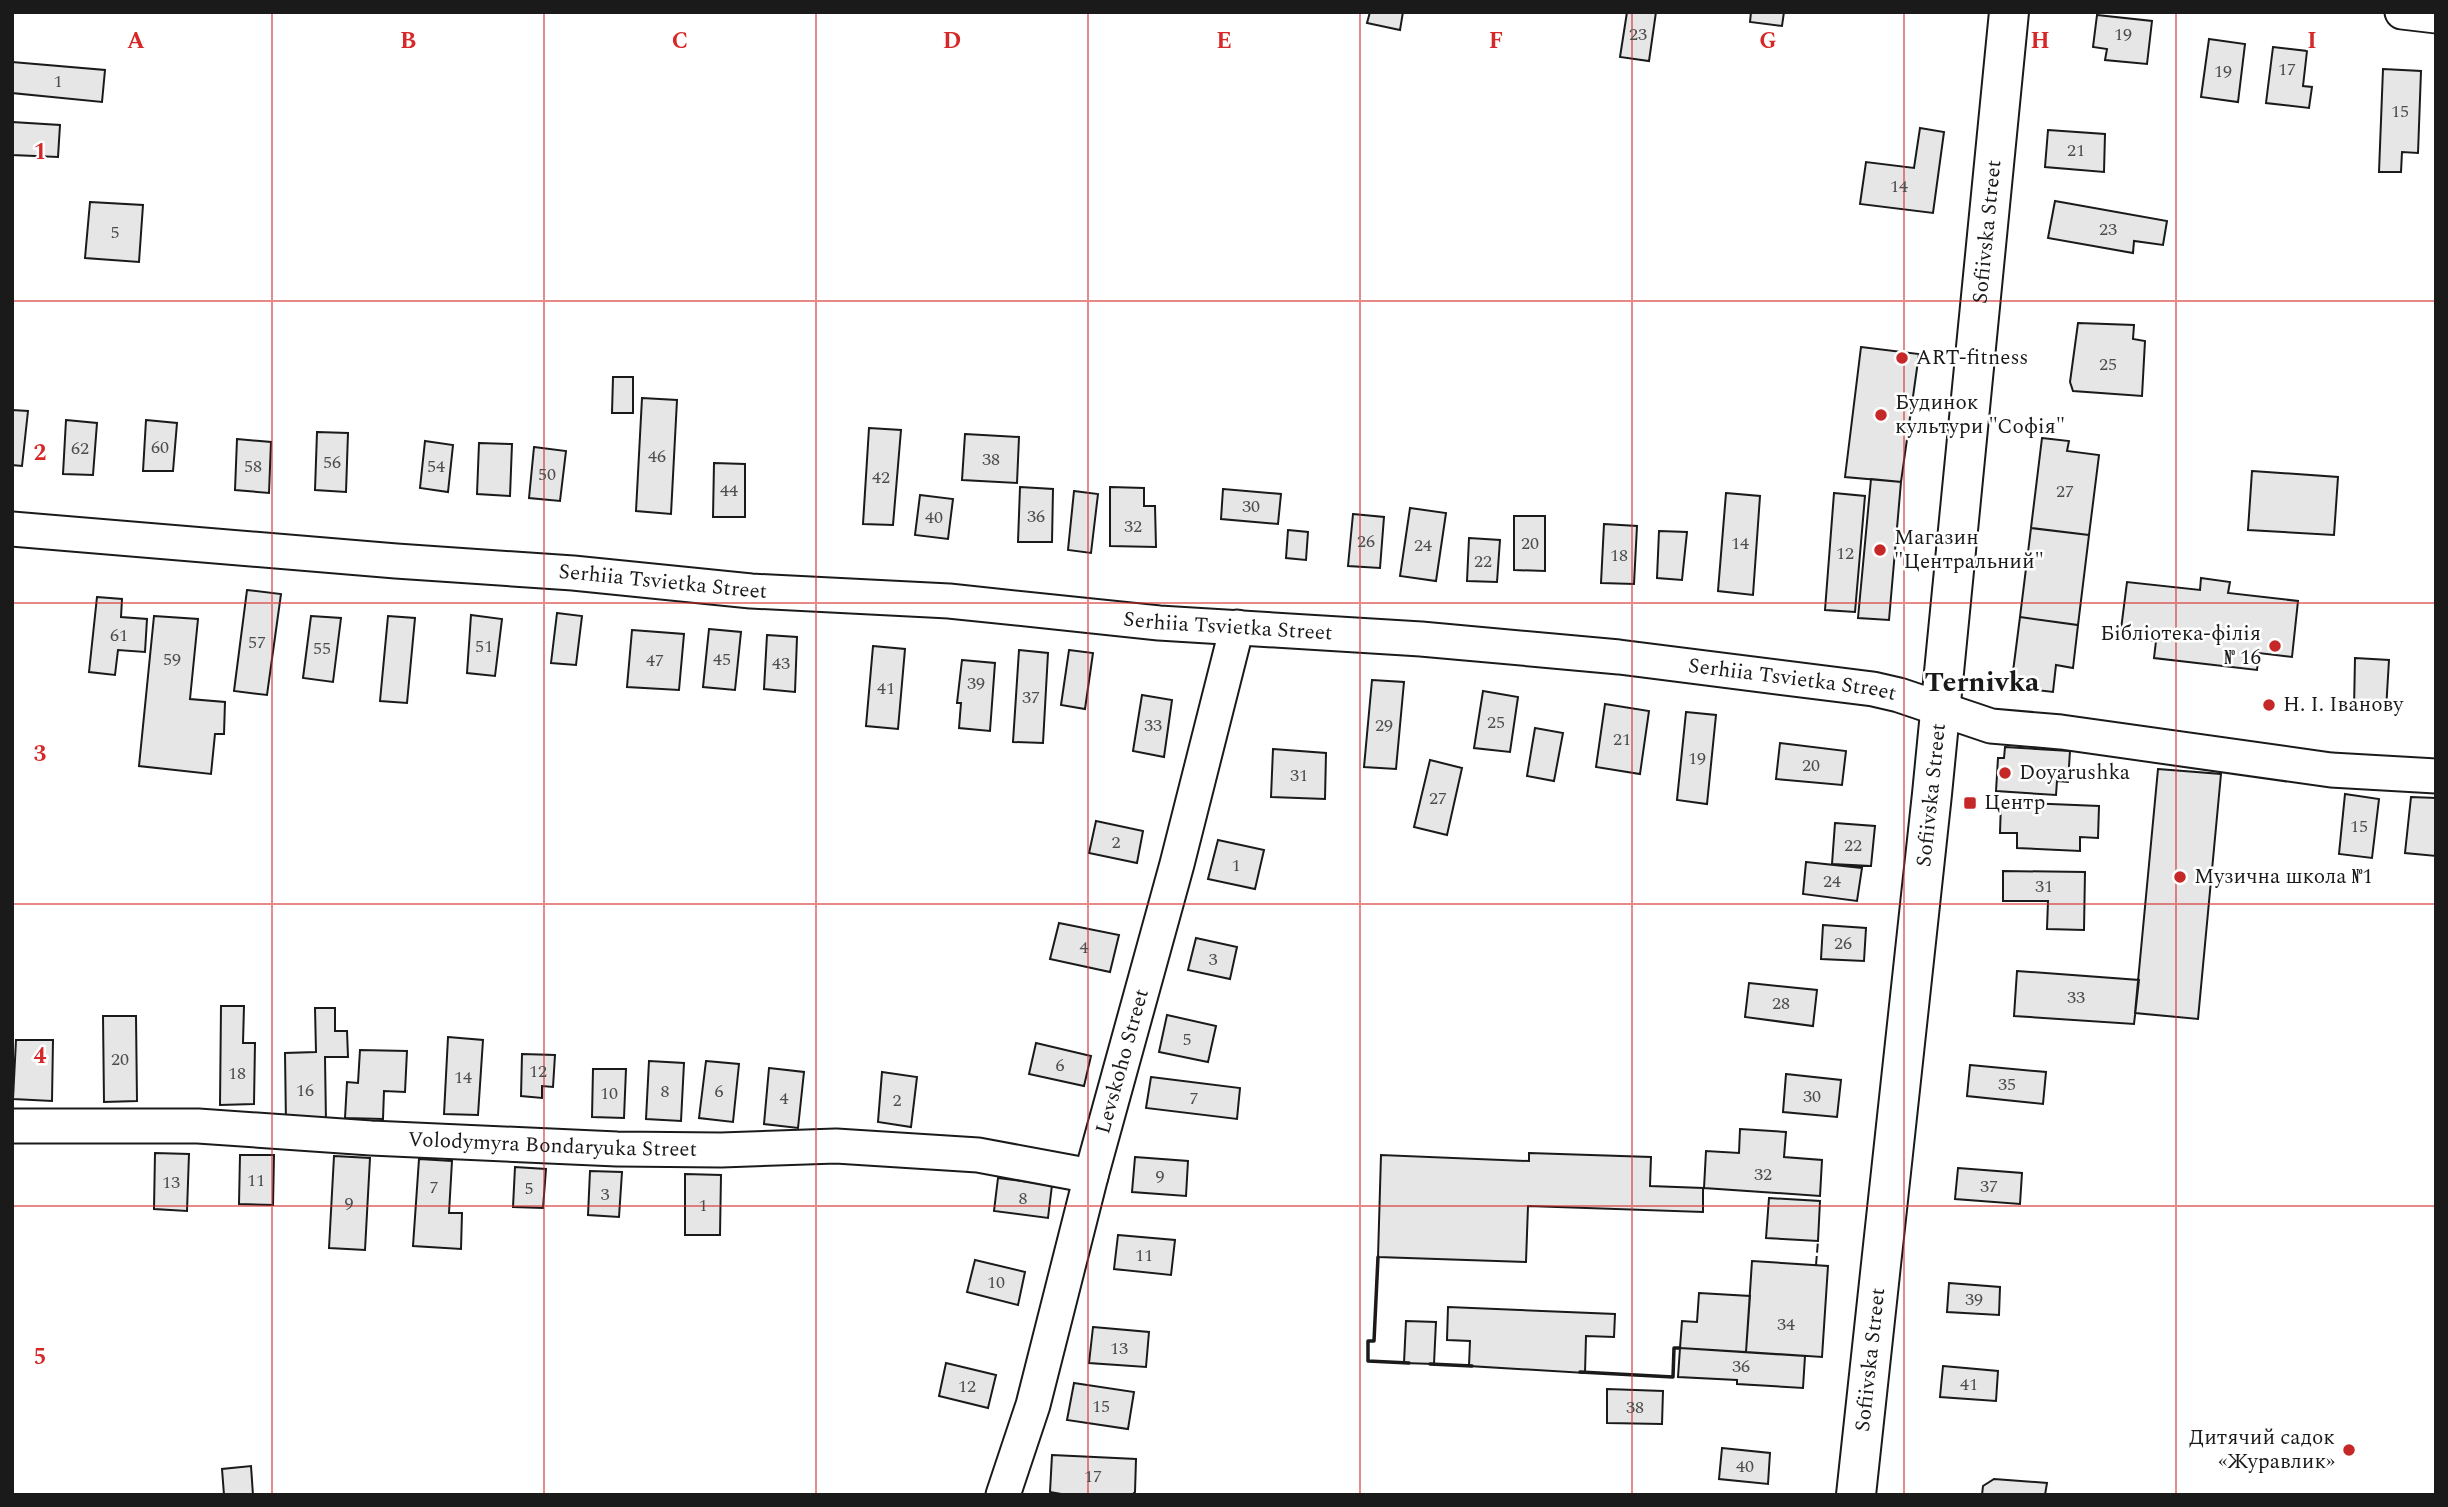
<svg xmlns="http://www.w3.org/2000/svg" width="2448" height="1507" font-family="Spectral,serif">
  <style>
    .building { fill: #e6e6e6; stroke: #1a1a1a; stroke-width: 2 }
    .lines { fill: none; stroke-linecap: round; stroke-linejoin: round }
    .minor-casing { stroke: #1a1a1a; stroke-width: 37 }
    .major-casing { stroke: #1a1a1a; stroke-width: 42 }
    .minor { stroke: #fff; stroke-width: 33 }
    .major { stroke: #fff; stroke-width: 38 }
    .fence { stroke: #1a1a1a; stroke-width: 2; stroke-dasharray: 9 3.5; stroke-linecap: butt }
    .wall { stroke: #1a1a1a; stroke-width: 3.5 }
    .grid { fill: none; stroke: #d62828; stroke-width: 2; stroke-opacity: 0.55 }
    .poi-dot { fill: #c62828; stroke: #fff; stroke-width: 2.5 }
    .labels { text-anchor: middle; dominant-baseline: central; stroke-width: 5; stroke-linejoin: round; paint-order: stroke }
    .number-label { font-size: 18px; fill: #4d4d4d }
    .street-label { font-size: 21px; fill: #1a1a1a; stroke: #fff }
    .poi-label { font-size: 21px; fill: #1a1a1a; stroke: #fff; text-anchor: start }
    .district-label { font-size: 28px; font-weight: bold; fill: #1a1a1a; stroke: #fff }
    .grid-label { font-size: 23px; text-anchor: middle; font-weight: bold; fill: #d62828; stroke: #fff; stroke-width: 5; stroke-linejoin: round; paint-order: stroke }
  </style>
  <rect width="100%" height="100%" fill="#fff"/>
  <path class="building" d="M 1370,12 L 1403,12 L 1400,30 L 1367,23 Z
    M 1627,12 L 1656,12 L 1649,61 L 1620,57 Z
    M 1751,12 L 1784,12 L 1782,26 L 1750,22 Z
    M 2097,15 L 2152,21 L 2147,64 L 2105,60 L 2107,49 L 2093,47 Z
    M 2209,39 L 2245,44 L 2238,102 L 2201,97 Z
    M 2273,47 L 2307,51 L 2303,86 L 2312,87 L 2309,108 L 2266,103 Z
    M 12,62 L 105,70 L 102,102 L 12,93 Z
    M 2383,69 L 2421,71 L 2418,153 L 2402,152 L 2401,172 L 2379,172 Z
    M 12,122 L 60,125 L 58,157 L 12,155 Z
    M 1920,128 L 1944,132 L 1933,213 L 1860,204 L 1866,162 L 1914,168 Z
    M 2048,130 L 2105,134 L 2104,172 L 2045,167 Z
    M 2055,201 L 2167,221 L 2163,245 L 2134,241 L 2133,253 L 2048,238 Z
    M 90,202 L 143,205 L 139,262 L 85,258 Z
    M 2078,323 L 2134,325 L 2133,339 L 2145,341 L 2142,396 L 2073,391 L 2070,382 Z
    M 1861,347 L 1919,354 L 1901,482 L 1845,477 Z
    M 613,377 L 633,377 L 633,413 L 612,413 Z
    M 642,398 L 677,400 L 671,514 L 636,511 Z
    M 12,410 L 28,411 L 22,466 L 12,465 Z
    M 66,420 L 97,423 L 93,475 L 63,474 Z
    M 146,420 L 177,423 L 173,471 L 143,471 Z
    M 869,428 L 901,430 L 893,525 L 863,524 Z
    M 317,432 L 348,433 L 346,492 L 315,490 Z
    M 965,434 L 1019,437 L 1017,483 L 962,480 Z
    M 2042,438 L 2069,441 L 2067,451 L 2099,455 L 2089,535 L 2031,528 Z
    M 237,439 L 271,442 L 269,493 L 235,490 Z
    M 425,441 L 453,445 L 448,492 L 420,488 Z
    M 479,443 L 512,444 L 510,496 L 477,494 Z
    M 534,447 L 566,451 L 560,501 L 529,498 Z
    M 714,463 L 745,464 L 745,517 L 713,517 Z
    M 2252,471 L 2338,477 L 2334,535 L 2248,530 Z
    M 1871,479 L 1901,482 L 1889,620 L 1858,618 Z
    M 1020,487 L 1053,489 L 1052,542 L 1018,542 Z
    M 1110,487 L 1144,488 L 1144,506 L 1155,506 L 1156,547 L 1110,546 Z
    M 1223,489 L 1281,494 L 1278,524 L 1221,519 Z
    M 1074,491 L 1098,494 L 1091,553 L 1068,550 Z
    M 1726,493 L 1760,496 L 1753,595 L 1718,591 Z
    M 1834,493 L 1865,496 L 1855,612 L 1825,610 Z
    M 920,495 L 953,499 L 948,539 L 915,535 Z
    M 1410,508 L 1446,513 L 1436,581 L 1400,576 Z
    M 1353,514 L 1384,517 L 1380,568 L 1348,566 Z
    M 1514,516 L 1545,516 L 1545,571 L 1514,570 Z
    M 1604,524 L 1637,526 L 1634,584 L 1601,583 Z
    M 2031,528 L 2089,535 L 2078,625 L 2020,617 Z
    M 1288,530 L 1308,532 L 1306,560 L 1286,558 Z
    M 1659,531 L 1687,532 L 1682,580 L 1657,578 Z
    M 1469,538 L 1500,540 L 1497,582 L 1467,581 Z
    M 2201,578 L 2230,582 L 2228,593 L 2298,601 L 2292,657 L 2259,653 L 2257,670 L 2154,658 L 2156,641 L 2120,637 L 2127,582 L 2200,590 Z
    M 247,590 L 281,594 L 267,695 L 234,691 Z
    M 97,597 L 122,599 L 121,617 L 147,619 L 145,652 L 118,650 L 115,675 L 89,672 Z
    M 557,613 L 582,616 L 576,665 L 551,663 Z
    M 471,615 L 502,619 L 495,676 L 467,673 Z
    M 154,616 L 198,619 L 190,699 L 225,702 L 224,734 L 215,734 L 211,774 L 139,766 Z
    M 311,616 L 341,618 L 333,682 L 303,678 Z
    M 388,616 L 415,618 L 407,703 L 380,701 Z
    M 2020,617 L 2078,625 L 2073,668 L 2056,665 L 2053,692 L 2011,687 Z
    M 709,629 L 741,632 L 735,690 L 703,687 Z
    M 632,630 L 684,634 L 679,690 L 627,687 Z
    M 767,635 L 797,637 L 795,692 L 764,689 Z
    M 873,646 L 905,649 L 898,729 L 866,726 Z
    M 1019,650 L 1048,653 L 1043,743 L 1013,742 Z
    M 1069,650 L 1093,653 L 1085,709 L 1061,705 Z
    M 2355,658 L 2389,660 L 2386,710 L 2354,709 Z
    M 962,660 L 995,663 L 990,731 L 959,728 L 961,703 L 957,703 Z
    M 1372,680 L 1404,682 L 1396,769 L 1364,767 Z
    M 1483,691 L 1518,697 L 1510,752 L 1474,748 Z
    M 1142,695 L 1172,700 L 1164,757 L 1133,751 Z
    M 1605,704 L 1649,711 L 1640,774 L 1596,767 Z
    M 1686,712 L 1716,715 L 1707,804 L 1677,800 Z
    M 1535,728 L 1563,733 L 1554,781 L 1527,776 Z
    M 1780,743 L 1846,751 L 1842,785 L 1776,779 Z
    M 2005,747 L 2070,751 L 2068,782 L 2057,781 L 2056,795 L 1996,791 L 1998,758 L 2004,758 Z
    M 1273,749 L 1326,753 L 1325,799 L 1271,797 Z
    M 1430,760 L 1462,768 L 1447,835 L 1414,827 Z
    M 2158,769 L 2221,774 L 2198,1019 L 2135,1013 Z
    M 2345,794 L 2379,799 L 2372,858 L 2339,854 Z
    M 2411,797 L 2436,798 L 2436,856 L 2405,853 Z
    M 2001,802 L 2099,806 L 2098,838 L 2080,837 L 2080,851 L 2017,848 L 2017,833 L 2000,833 Z
    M 1096,821 L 1143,831 L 1137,863 L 1089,853 Z
    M 1835,823 L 1875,826 L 1871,866 L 1832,864 Z
    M 1218,840 L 1264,850 L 1255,889 L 1208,879 Z
    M 1806,862 L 1862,868 L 1857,901 L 1803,894 Z
    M 2003,871 L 2085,872 L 2084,930 L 2047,929 L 2048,901 L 2003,901 Z
    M 1059,923 L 1119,935 L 1110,972 L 1050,959 Z
    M 1823,925 L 1866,928 L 1864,961 L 1821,959 Z
    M 1196,938 L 1237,947 L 1230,979 L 1188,970 Z
    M 2017,971 L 2139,980 L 2134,1024 L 2014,1016 Z
    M 1749,983 L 1817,990 L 1813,1026 L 1745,1017 Z
    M 221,1006 L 244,1006 L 243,1043 L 255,1043 L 254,1104 L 220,1105 Z
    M 315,1008 L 335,1008 L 335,1031 L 347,1031 L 348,1057 L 325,1057 L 326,1123 L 286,1124 L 285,1053 L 316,1052 Z
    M 1167,1015 L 1216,1026 L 1208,1062 L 1159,1052 Z
    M 103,1016 L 136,1016 L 137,1101 L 104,1102 Z
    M 448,1037 L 483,1040 L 478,1115 L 444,1114 Z
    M 16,1040 L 53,1040 L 52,1101 L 13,1099 Z
    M 1036,1043 L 1091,1056 L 1084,1086 L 1029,1074 Z
    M 360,1050 L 407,1051 L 405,1092 L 384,1091 L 383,1119 L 345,1118 L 347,1082 L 358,1083 Z
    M 522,1054 L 555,1055 L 553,1087 L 542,1086 L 542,1098 L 521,1096 Z
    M 649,1061 L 684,1063 L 681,1121 L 646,1119 Z
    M 706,1061 L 739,1064 L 733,1122 L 699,1118 Z
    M 1970,1065 L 2046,1072 L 2043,1104 L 1967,1096 Z
    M 769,1068 L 804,1072 L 798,1128 L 764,1124 Z
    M 593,1069 L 626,1069 L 624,1118 L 592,1117 Z
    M 882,1072 L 917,1077 L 911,1127 L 878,1122 Z
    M 1786,1074 L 1841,1080 L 1837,1117 L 1783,1112 Z
    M 1151,1077 L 1240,1088 L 1237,1119 L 1146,1108 Z
    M 1740,1129 L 1786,1132 L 1784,1157 L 1822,1160 L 1820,1196 L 1704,1188 L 1706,1151 L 1739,1153 Z
    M 155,1153 L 189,1154 L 187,1211 L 154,1209 Z
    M 1529,1153 L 1651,1157 L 1650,1186 L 1703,1188 L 1703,1212 L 1528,1206 L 1526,1262 L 1378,1257 L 1381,1155 L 1529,1161 Z
    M 240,1155 L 274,1155 L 273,1205 L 239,1204 Z
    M 334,1156 L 370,1158 L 365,1250 L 329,1248 Z
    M 1135,1157 L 1188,1161 L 1186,1196 L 1132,1192 Z
    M 419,1159 L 452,1161 L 449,1213 L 462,1213 L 461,1249 L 413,1246 Z
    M 515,1167 L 546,1169 L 543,1208 L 513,1207 Z
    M 1958,1168 L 2022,1173 L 2020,1204 L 1955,1199 Z
    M 590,1171 L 622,1172 L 619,1217 L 588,1215 Z
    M 685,1174 L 721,1175 L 720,1235 L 685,1235 Z
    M 998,1178 L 1052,1185 L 1048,1218 L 994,1211 Z
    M 1769,1198 L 1820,1201 L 1818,1241 L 1766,1238 Z
    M 1118,1235 L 1175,1240 L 1171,1275 L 1114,1269 Z
    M 975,1260 L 1025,1272 L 1018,1305 L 967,1292 Z
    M 1752,1261 L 1828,1266 L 1822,1357 L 1746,1352 Z
    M 1949,1283 L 2000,1287 L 1999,1315 L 1947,1312 Z
    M 1699,1293 L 1750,1296 L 1746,1352 L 1680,1348 L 1682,1321 L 1697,1322 Z
    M 1448,1307 L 1615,1314 L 1614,1337 L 1586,1336 L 1585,1373 L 1469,1366 L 1470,1341 L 1447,1340 Z
    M 1406,1321 L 1436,1322 L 1434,1364 L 1404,1363 Z
    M 1093,1327 L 1149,1332 L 1146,1367 L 1089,1363 Z
    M 1680,1348 L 1805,1356 L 1803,1388 L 1737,1384 L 1737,1380 L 1678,1377 Z
    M 946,1363 L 996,1375 L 988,1408 L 939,1396 Z
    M 1943,1366 L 1998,1371 L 1996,1401 L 1940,1397 Z
    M 1074,1383 L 1134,1392 L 1128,1429 L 1067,1420 Z
    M 1607,1389 L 1663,1391 L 1662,1424 L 1607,1423 Z
    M 1722,1448 L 1770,1453 L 1768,1484 L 1719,1479 Z
    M 1052,1455 L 1136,1459 L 1135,1492 L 1132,1495 L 1067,1495 L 1050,1492 Z
    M 251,1466 L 253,1495 L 224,1495 L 222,1469 Z
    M 1994,1479 L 2047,1483 L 2045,1495 L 1982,1495 L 1983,1486 Z"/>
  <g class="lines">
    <defs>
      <g id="minor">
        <path d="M 2402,12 L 2436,16"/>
        <path id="s1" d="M 12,529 L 396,561 L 573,573 L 751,591 L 949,601 L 1159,623 L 1421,639 L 1619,657 L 1873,689 L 1899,695 L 1991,726 L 2061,732 L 2331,770 L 2436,776"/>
        <path id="s2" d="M 12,1126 L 198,1126 L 371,1138 L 617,1149 L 721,1150 L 836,1146 L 978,1155 L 1091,1176"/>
        <path id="s3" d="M 1003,1495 L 1033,1405 L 1091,1176 L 1177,864 L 1237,627"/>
      </g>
      <g id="major">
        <path id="s4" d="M 1856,1495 L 1932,794 L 2009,12"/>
      </g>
    </defs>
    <use href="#minor" class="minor-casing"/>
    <use href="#major" class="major-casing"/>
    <use href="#minor" class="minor"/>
    <use href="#major" class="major"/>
    <path class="fence" d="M 1816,1265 L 1818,1241"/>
    <path class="wall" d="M 1378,1257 L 1374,1341 L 1368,1341 L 1368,1361 L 1409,1363
      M 1430,1364 L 1472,1366
      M 1580,1372 L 1673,1377 L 1674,1348 L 1680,1348"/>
  </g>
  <path class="grid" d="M 272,12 L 272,1495M 544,12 L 544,1495M 816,12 L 816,1495M 1088,12 L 1088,1495M 1360,12 L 1360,1495M 1632,12 L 1632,1495M 1904,12 L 1904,1495M 2176,12 L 2176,1495M 12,301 L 2436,301M 12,603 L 2436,603M 12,904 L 2436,904M 12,1206 L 2436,1206"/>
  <g class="poi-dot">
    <circle cx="1902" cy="358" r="7"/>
    <circle cx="1881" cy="415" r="7"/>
    <circle cx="1880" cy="550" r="7"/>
    <circle cx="2275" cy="646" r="7"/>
    <circle cx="2269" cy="705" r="7"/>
    <circle cx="2005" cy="773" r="7"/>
    <rect x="1963" y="796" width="14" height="14" rx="3.5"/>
    <circle cx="2180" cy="877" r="7"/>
    <circle cx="2349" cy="1450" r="7"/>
  </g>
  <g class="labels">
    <g class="number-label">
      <text x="1638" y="34">23</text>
      <text x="2123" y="34">19</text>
      <text x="2287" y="69">17</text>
      <text x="2223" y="71">19</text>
      <text x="58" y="81">1</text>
      <text x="2400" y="111">15</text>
      <text x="2076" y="150">21</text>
      <text x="1899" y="186">14</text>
      <text x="2108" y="229">23</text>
      <text x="115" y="232">5</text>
      <text x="2108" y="364">25</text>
      <text x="160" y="447">60</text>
      <text x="80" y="448">62</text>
      <text x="657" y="456">46</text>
      <text x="991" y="459">38</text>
      <text x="332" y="462">56</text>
      <text x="253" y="466">58</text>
      <text x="436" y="466">54</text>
      <text x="547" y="474">50</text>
      <text x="881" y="477">42</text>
      <text x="729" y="490">44</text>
      <text x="2065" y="491">27</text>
      <text x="1251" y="506">30</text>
      <text x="1036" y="516">36</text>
      <text x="934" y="517">40</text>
      <text x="1133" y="526">32</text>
      <text x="1366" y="541">26</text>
      <text x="1530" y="543">20</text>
      <text x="1740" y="543">14</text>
      <text x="1423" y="545">24</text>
      <text x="1845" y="553">12</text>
      <text x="1619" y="555">18</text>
      <text x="1483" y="561">22</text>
      <text x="119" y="635">61</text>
      <text x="257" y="642">57</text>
      <text x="484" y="646">51</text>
      <text x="322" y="648">55</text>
      <text x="172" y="659">59</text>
      <text x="722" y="659">45</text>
      <text x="655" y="660">47</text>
      <text x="781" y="663">43</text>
      <text x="976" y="683">39</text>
      <text x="886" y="688">41</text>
      <text x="1031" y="697">37</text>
      <text x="1496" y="722">25</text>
      <text x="1153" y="725">33</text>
      <text x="1384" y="725">29</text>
      <text x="1622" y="739">21</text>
      <text x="1697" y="758">19</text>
      <text x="1811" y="765">20</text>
      <text x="1299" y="775">31</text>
      <text x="1438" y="798">27</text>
      <text x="2359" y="826">15</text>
      <text x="1116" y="842">2</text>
      <text x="1853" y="845">22</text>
      <text x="1236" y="865">1</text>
      <text x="1832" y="881">24</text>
      <text x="2044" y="886">31</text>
      <text x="1843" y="943">26</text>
      <text x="1084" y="947">4</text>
      <text x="1213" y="959">3</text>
      <text x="2076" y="997">33</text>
      <text x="1781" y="1003">28</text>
      <text x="1187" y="1039">5</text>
      <text x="120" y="1059">20</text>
      <text x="1060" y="1065">6</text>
      <text x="538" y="1071">12</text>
      <text x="237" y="1073">18</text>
      <text x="463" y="1077">14</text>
      <text x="2007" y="1084">35</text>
      <text x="305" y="1090">16</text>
      <text x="665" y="1091">8</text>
      <text x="719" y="1091">6</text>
      <text x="609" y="1093">10</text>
      <text x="1812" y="1096">30</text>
      <text x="784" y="1098">4</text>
      <text x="1194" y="1098">7</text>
      <text x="897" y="1100">2</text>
      <text x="1763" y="1174">32</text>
      <text x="1160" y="1176">9</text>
      <text x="256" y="1180">11</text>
      <text x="171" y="1182">13</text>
      <text x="1989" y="1186">37</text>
      <text x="434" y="1187">7</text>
      <text x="529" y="1188">5</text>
      <text x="605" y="1194">3</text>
      <text x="1023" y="1198">8</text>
      <text x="349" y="1203">9</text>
      <text x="703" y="1205">1</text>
      <text x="1144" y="1255">11</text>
      <text x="996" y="1282">10</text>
      <text x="1974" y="1299">39</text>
      <text x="1786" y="1324">34</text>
      <text x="1119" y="1348">13</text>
      <text x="1741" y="1366">36</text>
      <text x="1969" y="1384">41</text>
      <text x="967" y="1386">12</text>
      <text x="1101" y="1406">15</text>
      <text x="1635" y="1407">38</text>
      <text x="1745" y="1466">40</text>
      <text x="1093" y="1476">17</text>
    </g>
    <g class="street-label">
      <text stroke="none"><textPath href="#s4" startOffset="1270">Sofiivska Street</textPath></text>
      <text stroke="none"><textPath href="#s1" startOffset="653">Serhiia Tsvietka Street</textPath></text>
      <text stroke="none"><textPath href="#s1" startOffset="1220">Serhiia Tsvietka Street</textPath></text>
      <text stroke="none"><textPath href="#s1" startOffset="1787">Serhiia Tsvietka Street</textPath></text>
      <text stroke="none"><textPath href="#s4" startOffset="704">Sofiivska Street</textPath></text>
      <text stroke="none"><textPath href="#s3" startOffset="450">Levskoho Street</textPath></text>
      <text stroke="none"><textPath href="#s2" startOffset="541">Volodymyra Bondaryuka Street</textPath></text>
      <text stroke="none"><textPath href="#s4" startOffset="136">Sofiivska Street</textPath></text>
    </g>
    <g class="poi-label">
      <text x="1916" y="358">ART-fitness</text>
      <text x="1895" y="403">Будинок<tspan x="1895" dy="24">культури "Софія"</tspan></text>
      <text x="1894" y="538">Магазин<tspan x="1894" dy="24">"Центральний"</tspan></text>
      <text x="2261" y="634" text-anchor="end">Бібліотека-філія<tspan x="2261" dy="24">№ 16</tspan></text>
      <text x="2283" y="705">Н. І. Іванову</text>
      <text x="2019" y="773">Doyarushka</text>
      <text x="1984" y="803">Центр</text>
      <text x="2194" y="877">Музична школа №1</text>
      <text x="2335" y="1438" text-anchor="end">Дитячий садок<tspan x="2335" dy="24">«Журавлик»</tspan></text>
    </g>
    <g class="district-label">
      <text x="1982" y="682">Ternivka</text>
    </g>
  </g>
  <g class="grid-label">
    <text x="136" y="48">A</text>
    <text x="408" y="48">B</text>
    <text x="680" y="48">C</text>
    <text x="952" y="48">D</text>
    <text x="1224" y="48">E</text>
    <text x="1496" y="48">F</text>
    <text x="1768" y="48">G</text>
    <text x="2040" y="48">H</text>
    <text x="2312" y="48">I</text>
    <text x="40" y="159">1</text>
    <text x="40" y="460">2</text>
    <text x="40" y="761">3</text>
    <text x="40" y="1063">4</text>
    <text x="40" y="1364">5</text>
  </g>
  <rect width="2448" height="1507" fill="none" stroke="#1a1a1a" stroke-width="28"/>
</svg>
